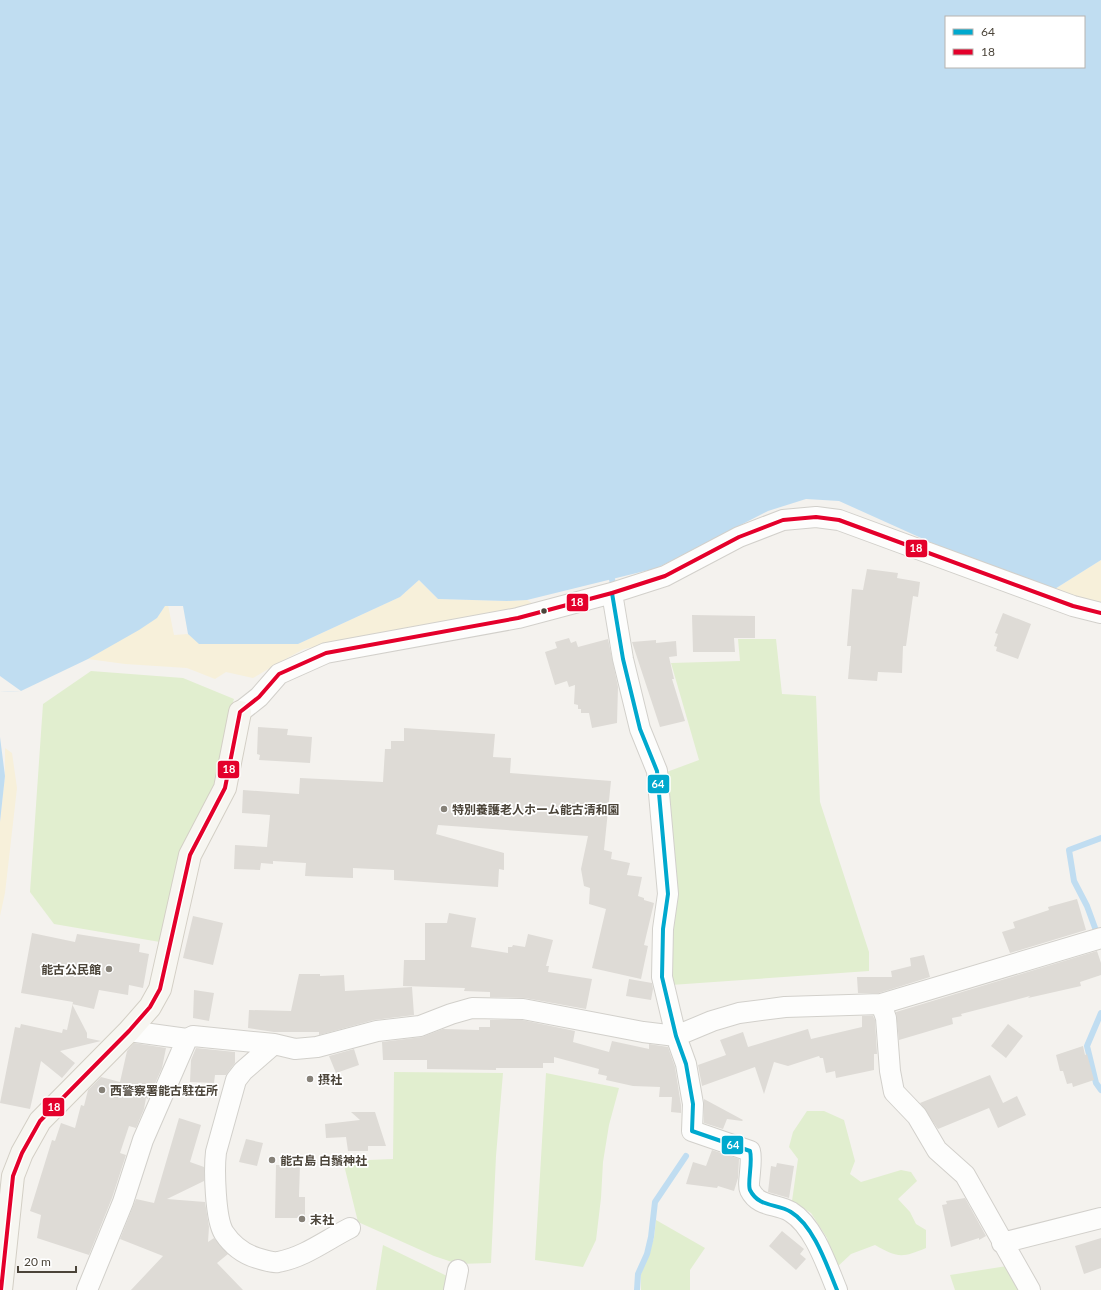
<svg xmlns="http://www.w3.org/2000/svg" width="1101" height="1290" font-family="Lato,'Noto Sans JP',sans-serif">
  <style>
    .green { fill: #e1eecf }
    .sand { fill: #f7f0da }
    .water { fill: #c0ddf1; fill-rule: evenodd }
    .pier { fill: #f4f2ee }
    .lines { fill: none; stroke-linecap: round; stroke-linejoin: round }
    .stream { stroke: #c0ddf1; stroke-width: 6 }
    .building { fill: #dedbd6 }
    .street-casing { stroke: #d2d0cb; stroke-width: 22 }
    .secondary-casing { stroke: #d3cfc5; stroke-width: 24 }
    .street { stroke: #fdfdfc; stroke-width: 20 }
    .secondary { stroke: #f7f6f1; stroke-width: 22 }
    .bus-1-casing { stroke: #fff; stroke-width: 7 }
    .bus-2-casing { stroke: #fff; stroke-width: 7 }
    .bus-1 { stroke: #00a9ce; stroke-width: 4 }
    .bus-2 { stroke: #e4002b; stroke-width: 4 }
    .bus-dot { fill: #4b4439; stroke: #fff; stroke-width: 1.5 }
    .poi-dot { fill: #868178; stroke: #fff; stroke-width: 1.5 }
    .labels { text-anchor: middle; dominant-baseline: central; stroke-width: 3.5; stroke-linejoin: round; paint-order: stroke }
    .poi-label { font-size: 12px; font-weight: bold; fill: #4b4439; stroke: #fff; text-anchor: start }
    .line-badge { stroke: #fff; stroke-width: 1.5 }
    .badge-label { font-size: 11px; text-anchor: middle; font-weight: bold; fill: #fff }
  </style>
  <rect width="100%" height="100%" fill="#f4f2ee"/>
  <path class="green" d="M 738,639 L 776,639 L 782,694 L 816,696 L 820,802 L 869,952 L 869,971 L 671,985 L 664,773 L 699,760 L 671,663 L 740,661 Z
    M 91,671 L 183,678 L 234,699 L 228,717 L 218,780 L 160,942 L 54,924 L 30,892 L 43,704 Z
    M 394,1072 L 503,1073 L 496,1156 L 491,1263 L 458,1264 L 434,1256 L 358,1222 L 343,1161 L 393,1159 Z
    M 546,1073 L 619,1088 L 609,1125 L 603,1162 L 601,1198 L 596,1240 L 583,1267 L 535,1260 Z
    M 807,1111 L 824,1111 L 844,1120 L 855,1161 L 850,1174 L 861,1182 L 901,1170 L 911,1172 L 917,1181 L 898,1199 L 910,1212 L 916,1224 L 926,1230 L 926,1248 C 902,1258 898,1258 875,1245 L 851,1254 L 835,1269 L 827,1238 L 811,1213 L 792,1201 L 798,1159 L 789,1147 L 793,1132 Z
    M 656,1220 L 705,1248 L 690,1270 L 690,1290 L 641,1290 L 641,1274 L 654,1238 Z
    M 383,1245 L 447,1276 L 449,1290 L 376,1290 Z
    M 1007,1266 L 1023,1290 L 955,1290 L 950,1275 Z"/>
  <path class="sand" d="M 1101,560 L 1101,605 L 1055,589 Z
    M 419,580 L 438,599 L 507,601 L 527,600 L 538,607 L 343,641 L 304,649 L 280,662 L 253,678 L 226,672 L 215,679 L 187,668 L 125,664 L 88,659 L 157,618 L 165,606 L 168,605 L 174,635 L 188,634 L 199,643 L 298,644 L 400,597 Z
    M 5,748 L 12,753 L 17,788 L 5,893 L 0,916 L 0,822 L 5,776 Z"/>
  <path class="water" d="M 0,0 L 1101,0 L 1101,560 L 1050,592 L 990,569 L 839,501 L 806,499 L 768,511 L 657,568 L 527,600 L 507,601 L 438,599 L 419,580 L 400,597 L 298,644 L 199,644 L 188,634 L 183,606 L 165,606 L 157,618 L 139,630 L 88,659 L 21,691 L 0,692 ZM 946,17 L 1084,17 L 1084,67 L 946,67 Z
    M 0,737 L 5,776 L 0,822 Z"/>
  <path class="pier" d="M 0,676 L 21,691 L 0,692 Z"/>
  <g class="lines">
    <path class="stream" d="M 612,579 L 613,585
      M 1098,936 L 1087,906 L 1074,881 L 1069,850 L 1101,838
      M 1101,1013 L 1087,1046 L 1096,1083 L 1101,1090
      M 637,1290 L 638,1274 L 647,1254 L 651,1237 L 655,1202 L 686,1156"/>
  </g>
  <path class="building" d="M 867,569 L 898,573 L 897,578 L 920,582 L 918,597 L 913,596 L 906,646 L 903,646 L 902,673 L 878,672 L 877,681 L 848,679 L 851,646 L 847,646 L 852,589 L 863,590 Z
    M 1003,613 L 1031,624 L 1018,659 L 996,651 L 997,647 L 994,646 L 998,634 L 995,633 Z
    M 692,615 L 755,616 L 755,638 L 734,638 L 735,652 L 693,652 Z
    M 569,638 L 571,643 L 576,641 L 578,647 L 608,639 L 618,687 L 617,723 L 592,728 L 589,713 L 581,713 L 581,709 L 578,709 L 578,705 L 574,704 L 575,685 L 569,687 L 567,681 L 555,685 L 545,652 L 557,648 L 555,642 Z
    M 656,640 L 656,643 L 676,641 L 677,656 L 669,657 L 674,679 L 672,679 L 685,721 L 660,727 L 632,642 Z
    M 258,727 L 288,729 L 287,735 L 312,737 L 310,763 L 259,760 L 260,755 L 257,754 Z
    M 404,728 L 495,734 L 493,757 L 511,758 L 510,773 L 611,781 L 604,850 L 612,852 L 611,859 L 630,863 L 627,875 L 642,877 L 638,896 L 644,898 L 644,900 L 654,903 L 644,945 L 648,946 L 641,979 L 592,968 L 606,909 L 589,904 L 590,888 L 584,886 L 581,869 L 588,836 L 438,825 L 436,834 L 504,853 L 504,870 L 499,869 L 498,887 L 394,880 L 394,870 L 353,868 L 353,878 L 305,876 L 306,863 L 273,861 L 273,864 L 261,863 L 260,870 L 234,869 L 235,845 L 267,847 L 270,815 L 242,813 L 243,790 L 299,794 L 300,778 L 383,782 L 385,749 L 391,749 L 391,741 L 404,741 Z
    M 1077,899 L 1086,930 L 1010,953 L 1002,932 L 1015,928 L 1013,922 L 1049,910 L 1048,907 Z
    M 449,913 L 476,918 L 471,947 L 508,953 L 508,947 L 512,947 L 513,945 L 525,947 L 528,934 L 553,940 L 546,966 L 549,966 L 548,972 L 592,979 L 586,1009 L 525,998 L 490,997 L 490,992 L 464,991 L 465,988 L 403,986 L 404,960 L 425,960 L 425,923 L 447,923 Z
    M 193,916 L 223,923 L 213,965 L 183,958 Z
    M 32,933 L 75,942 L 77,934 L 140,944 L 139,952 L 149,954 L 143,988 L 129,985 L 128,995 L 99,990 L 94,1009 L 72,1004 L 87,1033 L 87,1038 L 101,1041 L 60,1051 L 75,1063 L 62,1078 L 41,1061 L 30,1109 L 0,1103 L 15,1027 L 20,1028 L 21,1024 L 62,1033 L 63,1029 L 67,1030 L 73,1002 L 21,993 Z
    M 1097,951 L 1101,963 L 1101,975 L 1080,982 L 1081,986 L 1028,998 L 1030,996 L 961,1014 L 962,1016 L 952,1018 L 953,1024 L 899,1040 L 896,1012 Z
    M 924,955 L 930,977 L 879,993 L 858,993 L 857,977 L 892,977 L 891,971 L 911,966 L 910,958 Z
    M 299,974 L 320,974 L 320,976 L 344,975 L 345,991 L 412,987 L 414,1015 L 374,1020 L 319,1035 L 319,1032 L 274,1032 L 248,1028 L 249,1010 L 291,1011 Z
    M 629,979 L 652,983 L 653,989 L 651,1000 L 626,996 Z
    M 194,990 L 214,993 L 209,1021 L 193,1018 Z
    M 862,1016 L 873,1016 L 875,1020 L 877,1054 L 874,1054 L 874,1070 L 836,1078 L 835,1071 L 826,1073 L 823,1058 L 820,1058 L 819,1056 L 788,1066 L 774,1062 L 764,1094 L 755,1067 L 702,1086 L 698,1065 L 726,1055 L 720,1040 L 743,1032 L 748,1047 L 808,1029 L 811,1039 L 862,1027 Z
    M 490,1020 L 522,1020 L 575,1031 L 573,1042 L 609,1052 L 612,1041 L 649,1049 L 649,1044 L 668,1047 L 675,1067 L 681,1105 L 681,1113 L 671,1112 L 672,1097 L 659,1097 L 660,1087 L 633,1086 L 606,1080 L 607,1076 L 598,1074 L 599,1069 L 554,1057 L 554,1063 L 543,1063 L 543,1068 L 496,1068 L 496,1070 L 427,1069 L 427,1060 L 383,1060 L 382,1042 L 422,1037 L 443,1029 L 479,1030 L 479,1027 L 490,1027 Z
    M 1008,1024 L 1023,1036 L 1006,1058 L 991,1046 Z
    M 134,1043 L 166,1048 L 162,1068 L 148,1099 L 146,1098 L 144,1109 L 136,1128 L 129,1126 L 120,1153 L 126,1155 L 112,1198 L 89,1255 L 37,1238 L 41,1215 L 30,1211 L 52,1140 L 55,1141 L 61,1123 L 75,1128 L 81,1105 L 84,1106 L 88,1090 L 101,1077 L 120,1082 L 127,1051 Z
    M 1083,1046 L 1085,1055 L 1087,1054 L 1094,1080 L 1073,1087 L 1072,1083 L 1067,1084 L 1063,1071 L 1060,1071 L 1056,1055 Z
    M 196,1048 L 235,1052 L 235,1063 L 226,1075 L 215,1075 L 214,1083 L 190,1082 L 191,1060 Z
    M 354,1049 L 359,1065 L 336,1073 L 329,1056 Z
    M 990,1075 L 1003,1103 L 1017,1096 L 1026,1115 L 998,1128 L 989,1108 L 938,1129 L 920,1103 Z
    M 704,1099 L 743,1120 L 742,1121 L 727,1119 L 723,1129 L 704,1123 Z
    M 351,1112 L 375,1112 L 386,1146 L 368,1146 L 368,1151 L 348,1151 L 346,1137 L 326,1138 L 325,1124 L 360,1120 Z
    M 179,1118 L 201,1125 L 190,1162 L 204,1167 L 204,1181 L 167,1199 L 205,1202 L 209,1227 L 208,1242 L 214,1238 L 228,1254 L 217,1263 L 243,1290 L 131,1290 L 163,1256 L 120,1239 L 136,1199 L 154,1203 Z
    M 246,1139 L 263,1143 L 257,1166 L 239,1162 Z
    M 712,1150 L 739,1159 L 738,1178 L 734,1191 L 718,1186 L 717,1188 L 686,1184 L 693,1162 L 706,1166 Z
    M 777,1163 L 794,1166 L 789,1198 L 768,1192 L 771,1166 L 776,1167 Z
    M 276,1165 L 300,1165 L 299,1195 L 299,1197 L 305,1197 L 305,1218 L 275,1218 Z
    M 965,1198 L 986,1236 L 979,1240 L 979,1238 L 951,1247 L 942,1205 L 947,1204 L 946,1201 Z
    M 782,1231 L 804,1249 L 800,1254 L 806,1259 L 796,1270 L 769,1246 Z
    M 1101,1238 L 1101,1268 L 1084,1274 L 1075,1246 Z"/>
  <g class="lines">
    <defs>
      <path id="street" d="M 612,593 L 623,659 L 640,729 L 657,771 L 668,894 L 663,929 L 662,977 L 676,1036 L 686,1064 L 693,1104 L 692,1131 L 750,1151 C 753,1162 747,1184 750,1190 C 759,1208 777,1203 791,1212 C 814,1226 827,1266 837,1290
        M 240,712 L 259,697 L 279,674 L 326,653 L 518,618 L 612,593 L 665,576 L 739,537 L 783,520 L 816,517 L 839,520 L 1073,606 L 1101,613
        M 881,1004 L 886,1018 L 890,1071 L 894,1092 L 917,1116 L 937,1150 L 965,1175 L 1030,1290
        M 129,1031 L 187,1039 L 193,1036 L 274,1044 L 295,1049 L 317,1047 L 377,1031 L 420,1026 L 451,1014 L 472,1008 L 523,1009 L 643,1032 L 676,1036 L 712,1021 L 739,1013 L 785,1007 L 881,1004 L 1101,938
        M 274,1044 L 243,1071 L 236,1080 L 216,1152 C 214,1169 215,1219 224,1233 C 232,1245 244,1254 257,1258 C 264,1260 271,1263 278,1262 C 305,1257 326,1240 350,1228
        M 1002,1243 L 1101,1218
        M 87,1290 L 123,1202 L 143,1140 L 187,1039
        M 454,1290 L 458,1270"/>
      <path id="secondary" d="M 1,1290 L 13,1176 L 22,1153 L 40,1121 L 129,1031 L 150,1007 L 160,989 L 190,855 L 225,788 L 240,712"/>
    </defs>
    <use href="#street" class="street-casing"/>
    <use href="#secondary" class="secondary-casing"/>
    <use href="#street" class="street"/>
    <use href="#secondary" class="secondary"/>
    <defs>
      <path id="bus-1" d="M 612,593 L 623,659 L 640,729 L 657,771 L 668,894 L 663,929 L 662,977 L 676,1036 L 686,1064 L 693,1104 L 692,1131 L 750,1151 C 753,1162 747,1184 750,1190 C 759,1208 777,1203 791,1212 C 814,1226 827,1266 837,1290"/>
      <path id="bus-2" d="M 1,1290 L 13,1176 L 22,1153 L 40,1121 L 129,1031 L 150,1007 L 160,989 L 190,855 L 225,788 L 240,712 L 259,697 L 279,674 L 326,653 L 518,618 L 612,593 L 665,576 L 739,537 L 783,520 L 816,517 L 839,520 L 1073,606 L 1101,613"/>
    </defs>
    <use href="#bus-1" class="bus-1-casing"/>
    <use href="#bus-2" class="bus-2-casing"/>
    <use href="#bus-1" class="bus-1"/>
    <use href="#bus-2" class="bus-2"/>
  </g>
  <circle class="bus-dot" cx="544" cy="611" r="3.5"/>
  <g class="poi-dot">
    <circle cx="444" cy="809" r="4"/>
    <circle cx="109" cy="969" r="4"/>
    <circle cx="310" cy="1079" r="4"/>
    <circle cx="102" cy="1090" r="4"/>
    <circle cx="272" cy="1160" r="4"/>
    <circle cx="302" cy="1219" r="4"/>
  </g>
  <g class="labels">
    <g class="poi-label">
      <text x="452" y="809">特別養護老人ホーム能古清和園</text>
      <text x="101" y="969" text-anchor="end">能古公民館</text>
      <text x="318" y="1079">摂社</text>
      <text x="110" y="1090">西警察署能古駐在所</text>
      <text x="280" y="1160">能古島 白鬚神社</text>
      <text x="310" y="1219">末社</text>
    </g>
  </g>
  <g class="line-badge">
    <rect x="905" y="539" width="23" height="19" rx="4" fill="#e4002b"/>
    <rect x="566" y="593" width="23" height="19" rx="4" fill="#e4002b"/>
    <rect x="217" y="760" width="23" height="19" rx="4" fill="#e4002b"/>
    <rect x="647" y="774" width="23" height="20" rx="4" fill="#00a9ce"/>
    <rect x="42" y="1097" width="23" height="20" rx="4" fill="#e4002b"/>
    <rect x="721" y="1135" width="23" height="20" rx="4" fill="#00a9ce"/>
  </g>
  <g class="badge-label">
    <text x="916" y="552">18</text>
    <text x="577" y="606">18</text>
    <text x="229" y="773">18</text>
    <text x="658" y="788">64</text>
    <text x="54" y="1111">18</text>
    <text x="733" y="1149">64</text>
  </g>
  <rect x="945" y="16" width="140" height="52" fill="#ffffff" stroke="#b7b4b0"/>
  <rect x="953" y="29" width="20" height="6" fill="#00a9ce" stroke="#b7b4b0"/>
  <text x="981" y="36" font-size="12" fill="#4b4439">64</text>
  <rect x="953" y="49" width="20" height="6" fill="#e4002b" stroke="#b7b4b0"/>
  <text x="981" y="56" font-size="12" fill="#4b4439">18</text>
  <path d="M18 1266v6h58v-6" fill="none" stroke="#4b4439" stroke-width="2"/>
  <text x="24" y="1266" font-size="12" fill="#4b4439" stroke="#ffffff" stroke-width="3" paint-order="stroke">20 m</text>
</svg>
